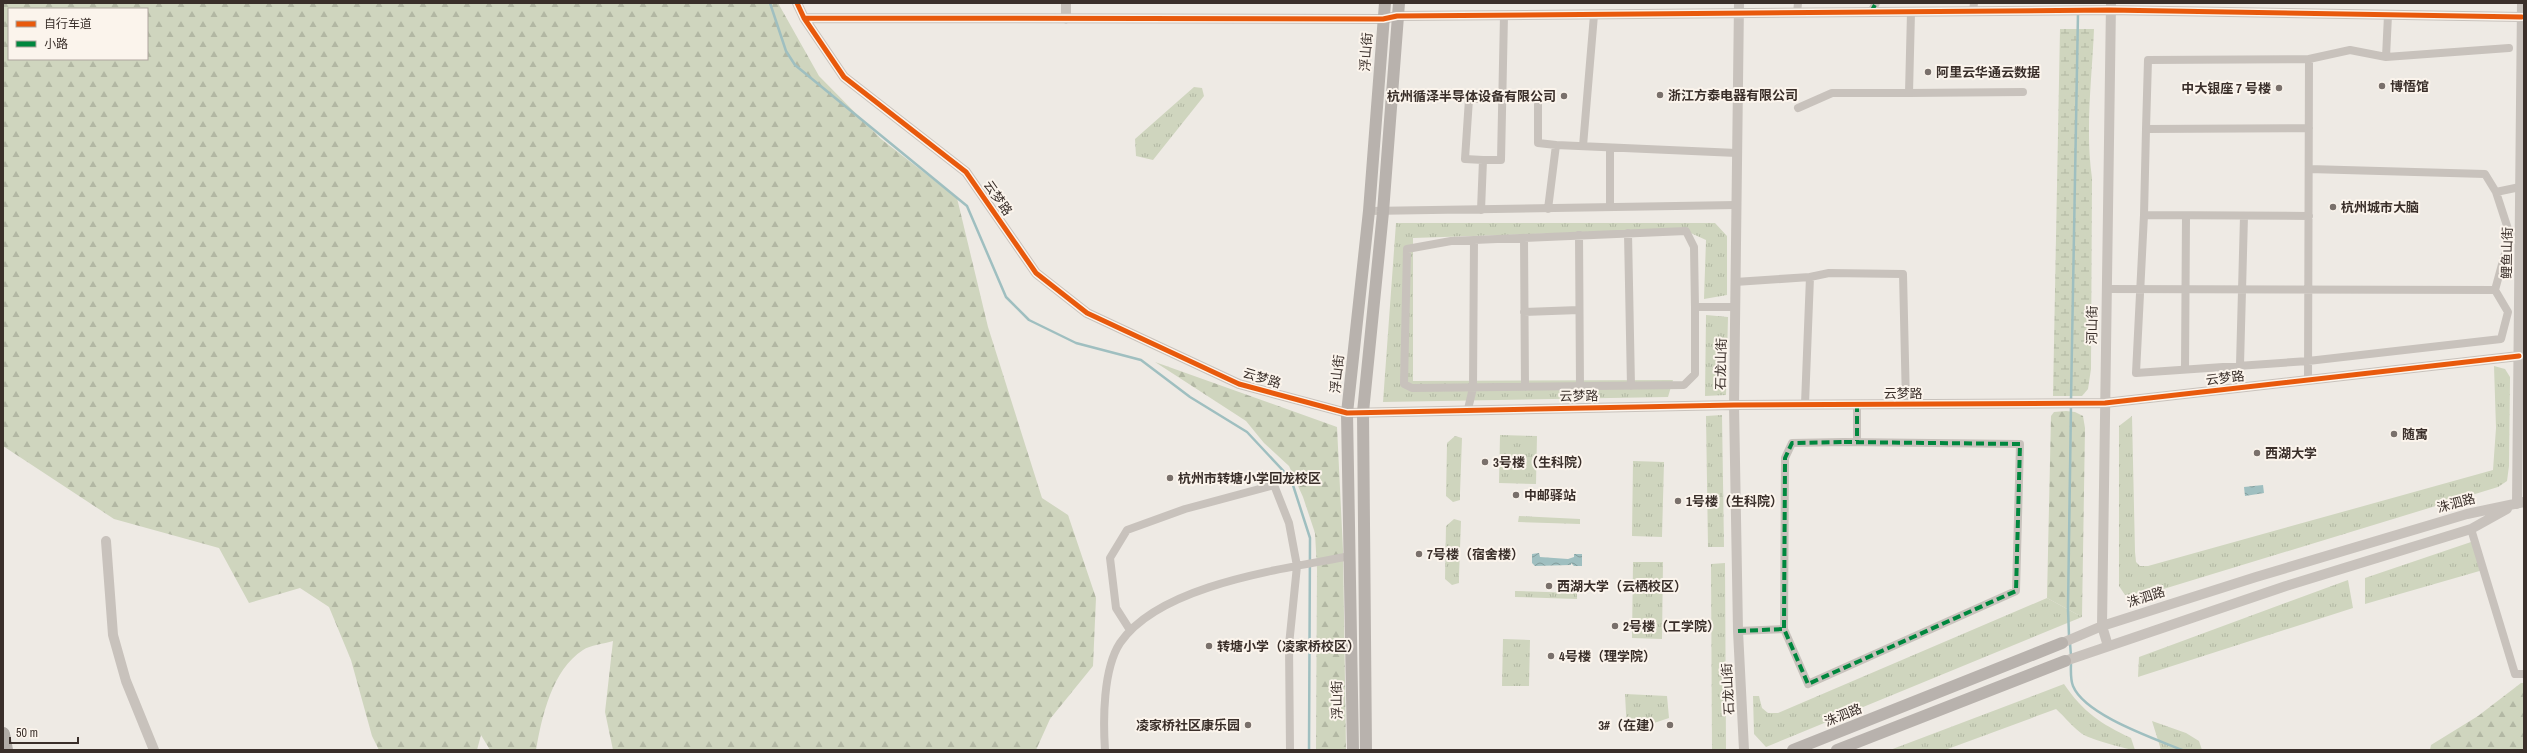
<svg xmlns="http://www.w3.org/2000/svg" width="2527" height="753" font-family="'Archivo Narrow','Noto Sans SC',sans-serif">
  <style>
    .grass { fill: url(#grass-tufts) }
    .forest { fill: url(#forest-firs); fill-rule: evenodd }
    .wetland { fill: url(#wetland-marsh) }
    .water { fill: url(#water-waves) }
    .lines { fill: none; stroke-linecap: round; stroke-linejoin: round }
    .stream { stroke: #9fbfc0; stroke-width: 2.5 }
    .minor { stroke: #c8c2bc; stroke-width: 8 }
    .tertiary { stroke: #c8c2bc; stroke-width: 10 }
    .secondary { stroke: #b8b2ad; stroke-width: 12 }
    .trunk { stroke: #b2aca7; stroke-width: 14 }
    .quiet { stroke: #00873e; stroke-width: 4; stroke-dasharray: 8 4; stroke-linecap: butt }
    .cycleway-casing { stroke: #fbf4ec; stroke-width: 8 }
    .cycleway { stroke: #e8590c; stroke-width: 5 }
    .poi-dot { fill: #79706b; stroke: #fbf4ec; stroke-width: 1.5 }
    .labels { text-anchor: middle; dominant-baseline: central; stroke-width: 4; stroke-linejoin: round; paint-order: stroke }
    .street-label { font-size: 13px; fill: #3a2f2a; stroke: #fbf4ec }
    .poi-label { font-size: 13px; font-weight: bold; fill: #3a2f2a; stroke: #fbf4ec; text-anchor: start }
  </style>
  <defs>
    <pattern id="grass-tufts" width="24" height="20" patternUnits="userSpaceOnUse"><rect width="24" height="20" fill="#cfd5be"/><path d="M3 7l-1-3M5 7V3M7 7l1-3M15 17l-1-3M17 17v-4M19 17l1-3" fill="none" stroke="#b2b7a3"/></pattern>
    <pattern id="forest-firs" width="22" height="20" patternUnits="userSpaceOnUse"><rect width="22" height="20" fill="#cfd5be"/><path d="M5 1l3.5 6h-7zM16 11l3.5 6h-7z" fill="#b2b7a3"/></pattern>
    <pattern id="wetland-marsh" width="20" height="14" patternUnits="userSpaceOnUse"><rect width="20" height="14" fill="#cfd5be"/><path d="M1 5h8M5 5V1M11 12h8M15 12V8" fill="none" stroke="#b2b7a3"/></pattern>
    <pattern id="water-waves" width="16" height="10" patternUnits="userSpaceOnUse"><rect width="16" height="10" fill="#9fbfc0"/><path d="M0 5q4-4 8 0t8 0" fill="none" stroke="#839c9c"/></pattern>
  </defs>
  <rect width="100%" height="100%" fill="#eeeae4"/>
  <path class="grass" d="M 1194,87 L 1202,88 L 1204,96 L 1153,160 L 1136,156 L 1135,139 Z
    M 1396,223 L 1715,223 L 1727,236 L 1727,295 L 1704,299 L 1706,240 L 1682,229 L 1413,238 L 1413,381 L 1673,380 L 1668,397 L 1383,402 Z
    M 1706,315 L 1728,317 L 1726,395 L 1705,396 Z
    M 2494,366 L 2505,369 L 2510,377 L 2509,466 L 2507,481 L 2498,487 L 2134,598 L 2125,595 L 2119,586 L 2119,426 L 2132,416 L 2135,552 L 2136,562 L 2140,566 L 2148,566 L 2493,470 L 2496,428 Z
    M 1722,415 L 1724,547 L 1708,547 L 1706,416 Z
    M 1500,435 L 1537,436 L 1536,484 L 1499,483 Z
    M 1455,436 L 1462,438 L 1460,493 L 1460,500 L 1453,502 L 1446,496 L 1447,443 Z
    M 1633,461 L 1664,462 L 1662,537 L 1632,536 Z
    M 1519,516 L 1580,519 L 1580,524 L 1518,522 Z
    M 1454,519 L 1461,521 L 1459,576 L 1459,583 L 1452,585 L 1445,579 L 1446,526 Z
    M 2474,541 L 2483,570 L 2365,604 L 2365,578 Z
    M 1633,562 L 1663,562 L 1662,639 L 1632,638 Z
    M 1725,563 L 1726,750 L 1712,750 L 1711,564 Z
    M 2348,580 L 2353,608 L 2138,677 L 2139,657 Z
    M 1515,591 L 1577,593 L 1577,599 L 1515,597 Z
    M 2047,598 L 2082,617 L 1766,747 L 1754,734 L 1753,696 L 1759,696 L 1762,708 L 1768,713 L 1778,713 Z
    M 1503,639 L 1530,640 L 1529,686 L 1502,686 Z
    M 2064,684 C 2083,712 2101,724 2131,738 L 2135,750 C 2129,750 2090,739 2084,735 C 2074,729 2065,717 2056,709 L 1945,750 L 1890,750 Z
    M 1625,694 L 1667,696 L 1669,718 L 1627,732 Z
    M 2152,721 L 2186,733 L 2199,741 L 2202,750 L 2161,750 Z"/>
  <path class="forest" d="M 3,3 L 778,3 L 819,76 L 881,139 L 957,198 L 988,327 L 1042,498 L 1068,515 L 1096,598 L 1093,666 L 1050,719 L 1036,750 L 613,750 L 605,712 L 613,641 C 604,644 590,645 583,650 C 552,670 542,716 536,750 L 490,750 L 481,735 L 477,750 L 379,750 L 372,736 L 351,660 L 329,607 L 300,588 L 249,603 L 219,548 L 114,519 L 3,446 ZM 9,9 L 147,9 L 147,59 L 9,59 Z
    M 1155,362 L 1337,427 L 1343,550 L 1346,750 L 1316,750 L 1317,569 L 1315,533 L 1303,497 L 1289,466 L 1264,443 L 1246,421 Z
    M 2066,411 L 2075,412 L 2083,416 L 2085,428 L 2082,617 L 2047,598 L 2051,416 L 2054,412 Z
    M 2521,683 L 2524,683 L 2524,750 L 2430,750 L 2431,745 L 2478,716 Z"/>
  <path class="wetland" d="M 2060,29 L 2094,29 C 2092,78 2085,130 2092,178 L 2091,369 L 2088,389 L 2082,396 L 2053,396 Z"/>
  <path class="water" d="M 2263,485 L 2264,493 L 2245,496 L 2244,487 Z
    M 1539,553 L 1540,557 L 1568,559 L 1574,557 L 1574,554 L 1582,554 L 1582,566 L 1574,566 L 1571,563 L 1571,565 L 1535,566 L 1532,563 L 1532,554 Z"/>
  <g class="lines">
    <path class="stream" d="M 770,3 L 786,51 L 795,65 L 967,206 L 1006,297 L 1029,320 L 1076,343 L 1141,360 L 1190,397 L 1247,432 L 1291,479 L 1310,538 L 1309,750
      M 2071,400 L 2078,13
      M 2069,636 L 2068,609 L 2071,405
      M 2070,643 L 2071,656
      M 2071,661 C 2071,669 2070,679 2073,686 C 2085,715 2153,738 2182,750"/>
    <path class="minor" d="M 1973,11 L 1974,3
      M 1871,12 L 1876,3
      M 1797,13 L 1798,3
      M 2386,57 L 2509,48
      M 1909,93 L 2023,92
      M 1798,108 L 1832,93 L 1909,93 L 1911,12
      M 2146,129 L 2148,60 L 2309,59
      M 1583,146 L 1594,15
      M 1483,160 L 1465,159 L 1469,99 L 1538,98 L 1538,143 L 1556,145 L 1737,153
      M 2309,169 L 2485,174 L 2496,192
      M 1610,207 L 1610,148
      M 1548,209 L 1556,145
      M 1481,210 L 1483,160 L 1501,160 L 1504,15
      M 1369,211 L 1736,205
      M 2144,215 L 2146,129 L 2309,128
      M 2309,216 L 2144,215 L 2136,373 L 2308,361 L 2501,339 L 2508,312 L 2495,290
      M 1628,233 L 1631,386
      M 1579,235 L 1580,386
      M 1524,238 L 1525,387
      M 1810,277 L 1829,273 L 1903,274 L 1906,404
      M 1735,282 L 1810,277 L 1805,404
      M 2106,289 L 2495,290 L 2510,235 L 2496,192 L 2520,187
      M 1695,307 L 1694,247 L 1686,231 L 1451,241 L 1407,249 L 1404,384 L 1412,388 L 1684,385 L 1695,374 L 1695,307 L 1735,307
      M 1524,312 L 1579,310
      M 2240,365 L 2244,216
      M 2185,369 L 2186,216
      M 2308,380 L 2309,59 L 2350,50 L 2386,57 L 2388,15
      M 1857,404 L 1857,441
      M 1468,409 L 1473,388 L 1474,240
      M 1844,442 L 2020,444 L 2016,591 L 1808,684 L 1784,629 L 1785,458 L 1792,443 Z
      M 2471,529 L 2515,674 L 2524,674
      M 1130,630 L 1116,608 L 1110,558 L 1127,530 L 1185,509 L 1274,485 L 1289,523 L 1297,566 L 1289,645 L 1290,750
      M 1738,631 L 1784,629
      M 1105,750 C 1103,720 1103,669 1120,643 C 1160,584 1284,569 1350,556"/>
    <path class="tertiary" d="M 797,3 L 804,18 L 844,77 L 966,172 L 1036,273 L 1087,313 L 1239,384 L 1347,413 L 1734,405 L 2105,403 L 2519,356
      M 1066,3 L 1066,19
      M 1739,3 L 1734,405 L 1738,631 L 1744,750
      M 804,18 L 1383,19 L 1397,16 L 2109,10 L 2522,17
      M 2517,504 L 2522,3
      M 106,541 L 113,635 L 126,681 L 154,750
      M 2062,643 L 2102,626 L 2256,577 L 2467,514 L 2524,502
      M 2108,646 L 2102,626 L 2111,3
      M 2065,661 L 2286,586 L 2471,529 L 2507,509"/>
    <path class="secondary" d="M 1353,750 L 1347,413 L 1369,211 L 1385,3
      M 1366,750 L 1363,412 L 1383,212 L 1399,3
      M 1793,750 L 2062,643
      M 1837,750 L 2065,661"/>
    <path class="trunk" d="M 3,734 L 6,750"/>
    <path class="quiet" d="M 1871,12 L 1876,3
      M 1857,404 L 1857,441
      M 1844,442 L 2020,444 L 2016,591 L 1808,684 L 1784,629 L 1785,458 L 1792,443 Z
      M 1738,631 L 1784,629"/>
    <defs>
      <path id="cycleway" d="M 797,3 L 804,18 L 844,77 L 966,172 L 1036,273 L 1087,313 L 1239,384 L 1347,413 L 1734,405 L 2105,403 L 2519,356
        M 804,18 L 1383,19 L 1397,16 L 2109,10 L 2522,17"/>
    </defs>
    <use href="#cycleway" class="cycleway-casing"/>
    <use href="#cycleway" class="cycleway"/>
  </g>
  <g class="poi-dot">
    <circle cx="1928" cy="72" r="4"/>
    <circle cx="2382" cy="86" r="4"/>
    <circle cx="2279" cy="88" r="4"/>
    <circle cx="1660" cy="95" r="4"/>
    <circle cx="1564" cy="96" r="4"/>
    <circle cx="2333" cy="207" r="4"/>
    <circle cx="2394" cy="434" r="4"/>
    <circle cx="2257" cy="453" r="4"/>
    <circle cx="1485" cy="462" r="4"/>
    <circle cx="1170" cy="478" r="4"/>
    <circle cx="1516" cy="495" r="4"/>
    <circle cx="1678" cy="501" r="4"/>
    <circle cx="1419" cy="554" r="4"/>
    <circle cx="1549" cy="586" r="4"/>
    <circle cx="1615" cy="626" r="4"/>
    <circle cx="1209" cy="646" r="4"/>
    <circle cx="1551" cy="656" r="4"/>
    <circle cx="1248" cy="725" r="4"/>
    <circle cx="1670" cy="725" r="4"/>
  </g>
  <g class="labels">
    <g class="street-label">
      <text transform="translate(1366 52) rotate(-86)">浮山街</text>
      <text transform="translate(998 198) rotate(55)">云梦路</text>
      <text transform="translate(2507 253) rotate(-89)">鲤鱼山街</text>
      <text transform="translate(2092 325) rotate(-89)">河山街</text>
      <text transform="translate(1721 364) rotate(-89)">石龙山街</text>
      <text transform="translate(1337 374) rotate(-84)">浮山街</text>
      <text transform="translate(1262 378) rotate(17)">云梦路</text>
      <text transform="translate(2225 378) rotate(-7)">云梦路</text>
      <text x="1903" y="393">云梦路</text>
      <text transform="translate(1579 396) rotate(-1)">云梦路</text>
      <text transform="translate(2456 503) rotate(-15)">洙泗路</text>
      <text transform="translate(2146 597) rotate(-18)">洙泗路</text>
      <text transform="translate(1728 689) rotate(-93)">石龙山街</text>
      <text transform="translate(1337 700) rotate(-91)">浮山街</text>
      <text transform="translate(1843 715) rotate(-22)">洙泗路</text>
    </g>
    <g class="poi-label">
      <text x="1936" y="72">阿里云华通云数据</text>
      <text x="2390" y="86">博悟馆</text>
      <text x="2271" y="88" text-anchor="end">中大银座 7 号楼</text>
      <text x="1668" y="95">浙江方泰电器有限公司</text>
      <text x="1556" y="96" text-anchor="end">杭州循泽半导体设备有限公司</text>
      <text x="2341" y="207">杭州城市大脑</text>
      <text x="2402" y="434">随寓</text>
      <text x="2265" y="453">西湖大学</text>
      <text x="1493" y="462">3号楼（生科院）</text>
      <text x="1178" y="478">杭州市转塘小学回龙校区</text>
      <text x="1524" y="495">中邮驿站</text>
      <text x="1686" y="501">1号楼（生科院）</text>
      <text x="1427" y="554">7号楼（宿舍楼）</text>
      <text x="1557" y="586">西湖大学（云栖校区）</text>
      <text x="1623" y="626">2号楼（工学院）</text>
      <text x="1217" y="646">转塘小学（凌家桥校区）</text>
      <text x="1559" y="656">4号楼（理学院）</text>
      <text x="1240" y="725" text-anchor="end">凌家桥社区康乐园</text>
      <text x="1662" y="725" text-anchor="end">3#（在建）</text>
    </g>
  </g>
  <rect width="2527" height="753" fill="none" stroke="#3a2f2a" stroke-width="8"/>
  <rect x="8" y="8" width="140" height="52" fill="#fbf4ec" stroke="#aea59e"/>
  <rect x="16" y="21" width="20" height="6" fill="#e8590c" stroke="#aea59e"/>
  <text x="44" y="28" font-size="12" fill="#3a2f2a">自行车道</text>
  <rect x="16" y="41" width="20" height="6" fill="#00873e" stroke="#aea59e"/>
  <text x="44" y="48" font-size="12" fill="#3a2f2a">小路</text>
  <path d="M10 737v6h68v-6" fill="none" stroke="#3a2f2a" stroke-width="2"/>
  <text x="16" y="737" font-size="12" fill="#3a2f2a" stroke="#fbf4ec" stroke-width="3" paint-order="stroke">50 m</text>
</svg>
